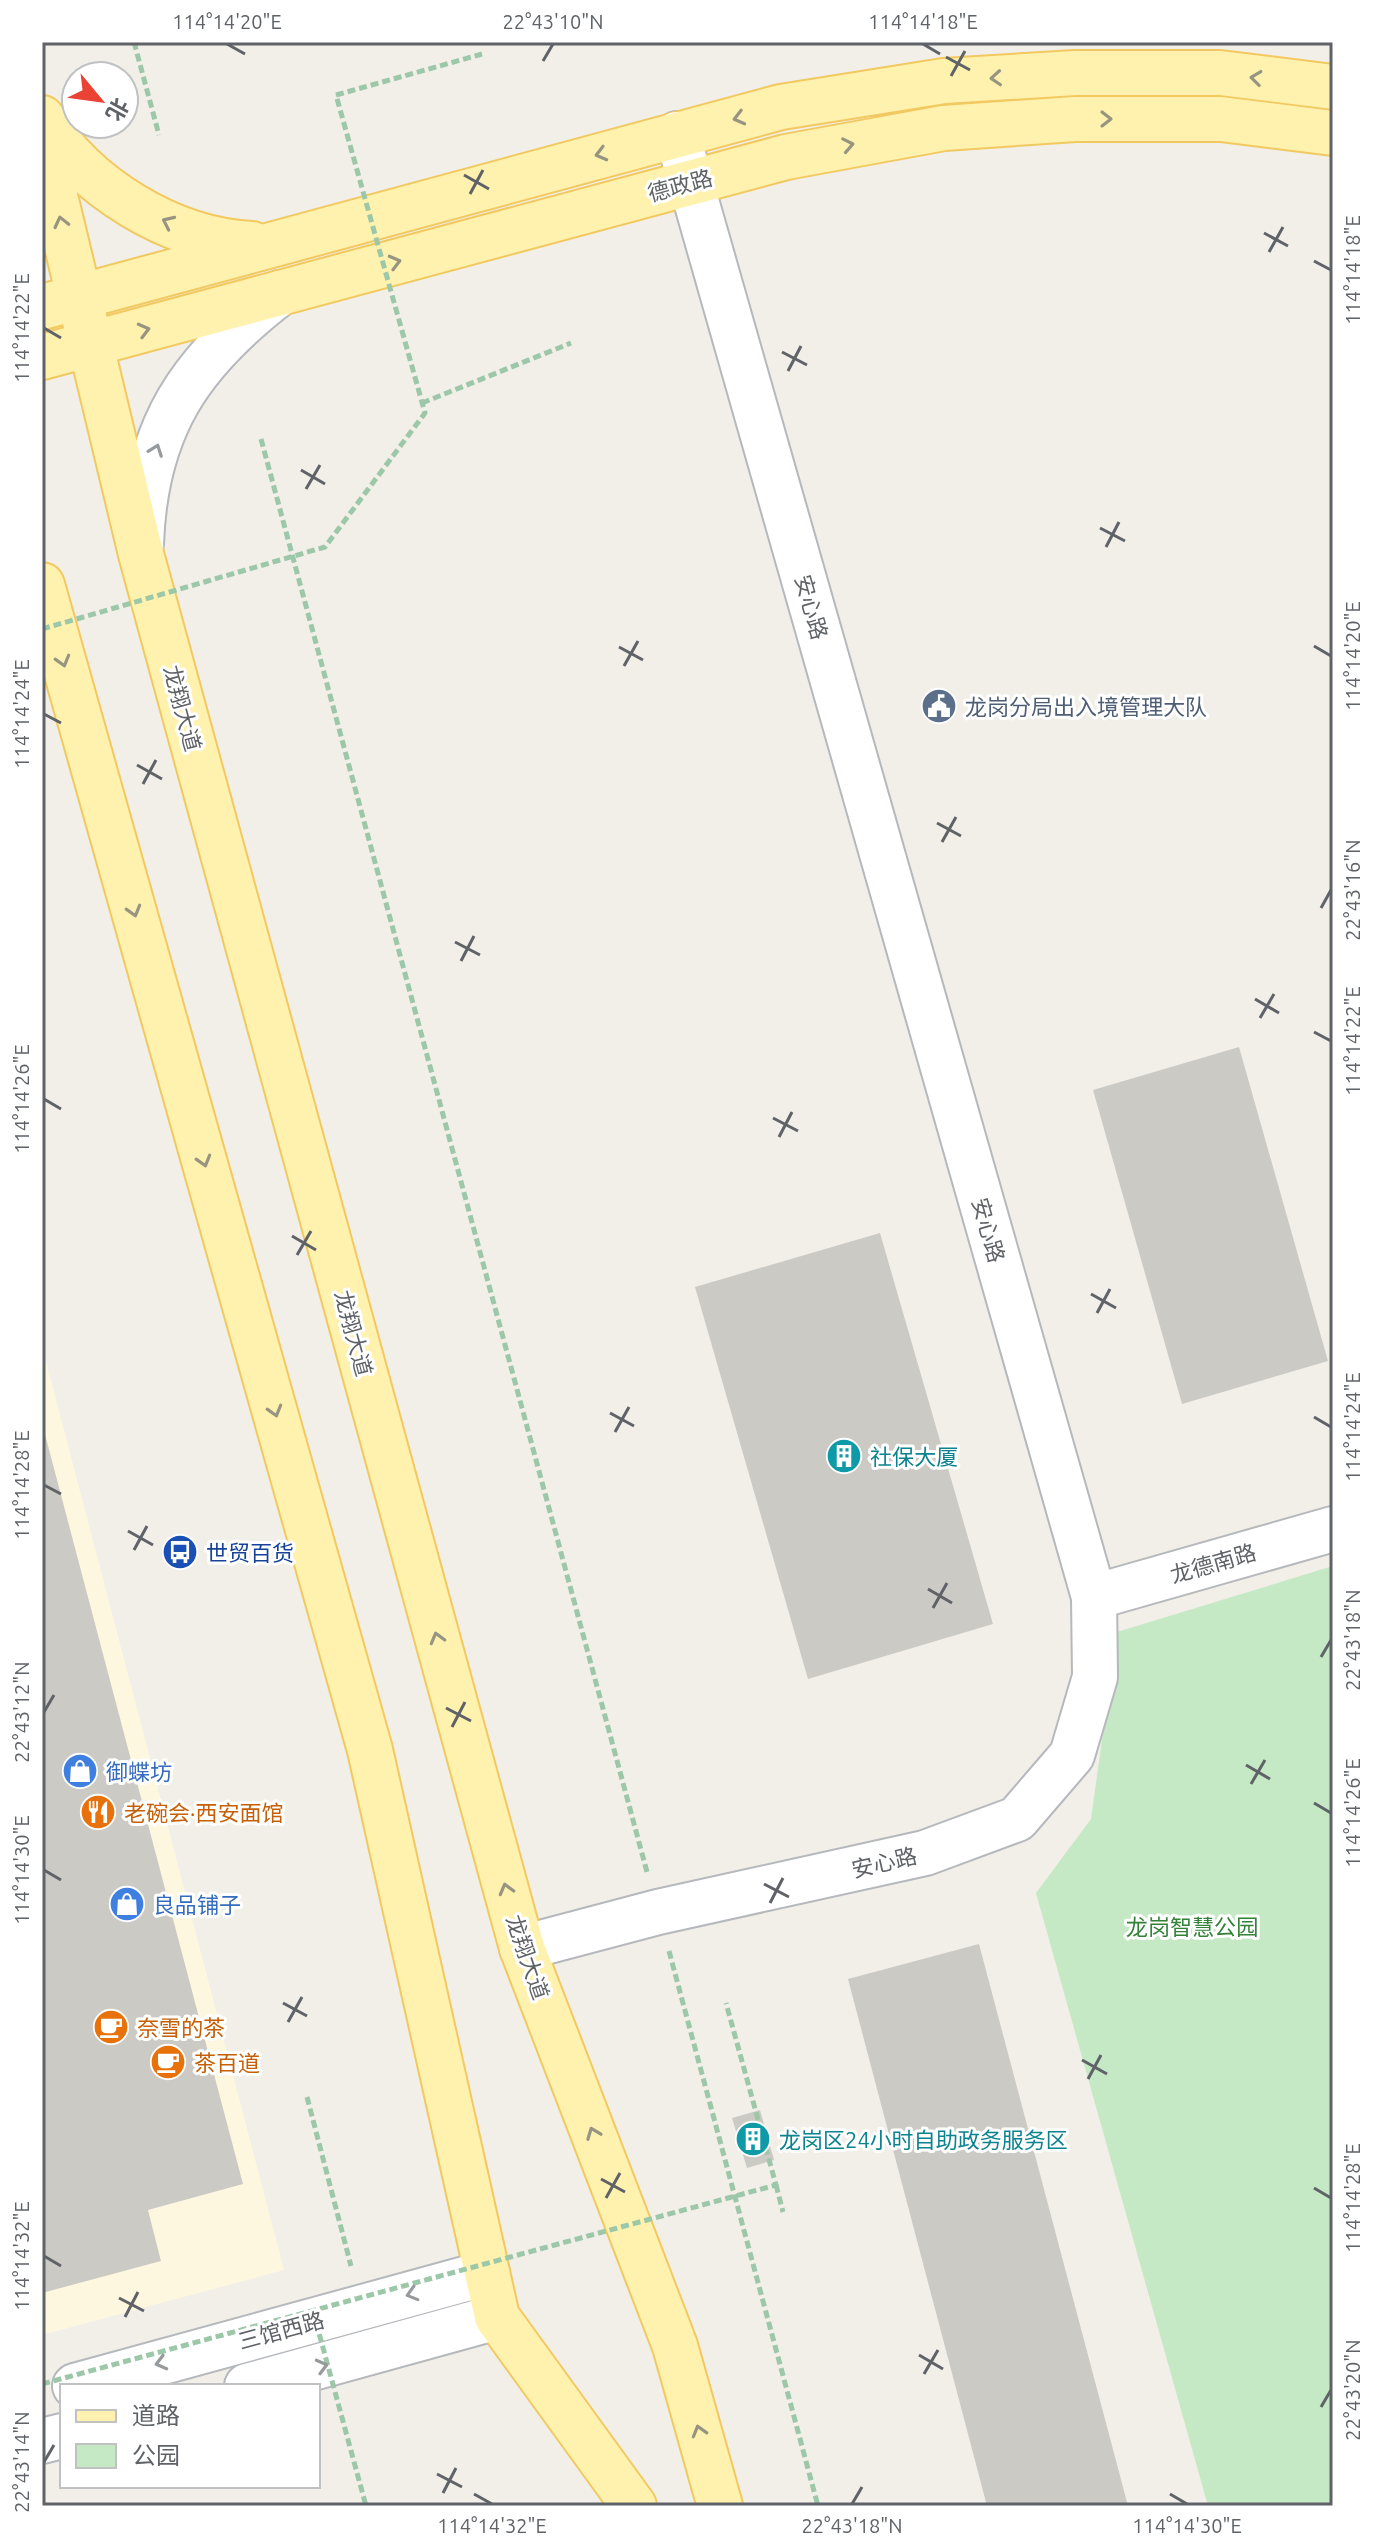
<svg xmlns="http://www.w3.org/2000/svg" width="1375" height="2548" font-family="Ubuntu,'Noto Sans SC',sans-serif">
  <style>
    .commercial { fill: #fef7e0 }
    .green { fill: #c5e8c5 }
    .building { fill: #cccac5 }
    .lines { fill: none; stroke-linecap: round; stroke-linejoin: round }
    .minor-casing { stroke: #b5b8bc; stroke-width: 48 }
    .major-casing { stroke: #f2c960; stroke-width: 48 }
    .path { stroke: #9cc7a9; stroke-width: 5; stroke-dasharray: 8 4; stroke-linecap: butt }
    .minor { stroke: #fff; stroke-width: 44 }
    .major { stroke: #fff2af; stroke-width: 44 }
    .path-bridge { stroke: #9cc7a9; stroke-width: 5; stroke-dasharray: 8 4; stroke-linecap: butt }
    .oneway { stroke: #979581 }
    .oneway2 { stroke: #979a9d }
    .ticks { fill: none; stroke: #5f6368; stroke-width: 3 }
    .labels { text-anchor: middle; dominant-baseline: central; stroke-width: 6; stroke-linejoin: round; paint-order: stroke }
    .street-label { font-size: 22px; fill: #5f6368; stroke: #fff }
    .service-label { font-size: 22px; fill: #4e5e75; stroke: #fff; text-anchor: start }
    .culture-label { font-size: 22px; fill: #0d838f; stroke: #fff; text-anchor: start }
    .transit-label { font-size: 22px; fill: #164399; stroke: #fff; text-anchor: start }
    .shop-label { font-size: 22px; fill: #366cbe; stroke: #fff; text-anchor: start }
    .food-label { font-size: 22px; fill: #c56008; stroke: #fff; text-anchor: start }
    .park-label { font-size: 22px; fill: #348238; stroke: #fff }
    .neatline { fill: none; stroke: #5f6368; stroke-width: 3 }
    .ticks-label { font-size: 20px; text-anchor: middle; fill: #5f6368 }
  </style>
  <rect width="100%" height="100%" fill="#f1efe8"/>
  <path class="commercial" d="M 42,1346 L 284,2270 L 42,2335 Z"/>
  <path class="green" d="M 1333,1566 L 1333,2506 L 1208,2506 L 1036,1893 L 1091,1819 L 1117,1632 Z"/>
  <path class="building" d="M 1239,1047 L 1328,1361 L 1182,1404 L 1093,1090 Z
    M 880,1233 L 993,1624 L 808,1679 L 695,1287 Z
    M 42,1423 L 243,2184 L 148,2210 L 161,2261 L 42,2293 Z
    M 979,1944 L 1128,2506 L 987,2506 L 848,1979 Z
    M 760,2110 L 774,2160 L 747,2168 L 732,2118 Z"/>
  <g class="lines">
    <defs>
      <path id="minor" d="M 141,544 C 145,428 190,362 280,293
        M 1094,1597 L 1333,1529
        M 522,1948 L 658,1912 L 925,1853 L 1017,1819 L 1072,1755 L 1095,1677 L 1094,1597 L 677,134
        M 75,2386 L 487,2273
        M 247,2386 L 497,2317
        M 42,2441 L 62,2436"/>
      <path id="major" d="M 42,118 C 85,187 170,240 252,244
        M 42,142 L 141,554 L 522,1948 L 675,2346 L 720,2506
        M 42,307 L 781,107 L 944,81 L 1075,73 L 1220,73 L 1333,87
        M 42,357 L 786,157 L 944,128 L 1075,119 L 1221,119 L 1333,133
        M 42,585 L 370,1750 L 497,2317 L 634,2506"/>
    </defs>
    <use href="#minor" class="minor-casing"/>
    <use href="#major" class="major-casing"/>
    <path class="path" d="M 134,42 L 159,135
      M 336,95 L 482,54
      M 422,403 L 571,343
      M 261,439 L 647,1872
      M 669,1951 L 818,2506
      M 307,2097 L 351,2266
      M 776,2185 L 783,2212"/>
    <use href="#minor" class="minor"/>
    <use href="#major" class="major"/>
    <path class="path-bridge" d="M 42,629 L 325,547 L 425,413 L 336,95
      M 313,2311 L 366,2506
      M 42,2384 L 776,2185 L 726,2003"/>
  </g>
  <defs><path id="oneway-chevron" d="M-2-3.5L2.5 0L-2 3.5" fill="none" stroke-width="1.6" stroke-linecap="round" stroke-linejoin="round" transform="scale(2)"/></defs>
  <g class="oneway">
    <use href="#oneway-chevron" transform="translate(996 78) rotate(176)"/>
    <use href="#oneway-chevron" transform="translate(1256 78) rotate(-173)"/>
    <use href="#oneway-chevron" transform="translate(739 118) rotate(166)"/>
    <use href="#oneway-chevron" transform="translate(1106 119)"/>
    <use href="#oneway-chevron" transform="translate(848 145) rotate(-11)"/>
    <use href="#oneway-chevron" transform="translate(601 154) rotate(165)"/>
    <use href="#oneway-chevron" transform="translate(61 222) rotate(-103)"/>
    <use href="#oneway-chevron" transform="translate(168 222) rotate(-155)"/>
    <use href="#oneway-chevron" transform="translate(395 262) rotate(-15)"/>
    <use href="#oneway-chevron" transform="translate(144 330) rotate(-15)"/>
    <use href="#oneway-chevron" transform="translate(63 661) rotate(74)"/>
    <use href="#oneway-chevron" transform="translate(134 911) rotate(74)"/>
    <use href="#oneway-chevron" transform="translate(204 1161) rotate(74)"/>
    <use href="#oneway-chevron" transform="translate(275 1411) rotate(74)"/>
    <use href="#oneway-chevron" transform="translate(437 1638) rotate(-105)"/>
    <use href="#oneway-chevron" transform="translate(506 1889) rotate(-105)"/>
    <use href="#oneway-chevron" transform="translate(593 2133) rotate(-111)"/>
    <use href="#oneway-chevron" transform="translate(699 2431) rotate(-106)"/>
  </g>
  <g class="oneway2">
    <use href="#oneway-chevron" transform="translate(156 450) rotate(-70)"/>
    <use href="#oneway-chevron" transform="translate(412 2294) rotate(164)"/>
    <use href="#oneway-chevron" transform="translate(161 2363) rotate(165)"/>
    <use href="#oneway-chevron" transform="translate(322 2366) rotate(-15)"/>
  </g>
  <path class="ticks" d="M 227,44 L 245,54M 923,44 L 940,54M 946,57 L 970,70M 543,61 L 553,44M 951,76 L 965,51M 464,175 L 489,189M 470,194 L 483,170M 1264,233 L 1288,246M 1269,252 L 1283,227M 1314,261 L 1331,270M 44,328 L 61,338M 782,352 L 807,365M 788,371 L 801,346M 301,470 L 325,484M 306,489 L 320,465M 1100,528 L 1125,541M 1106,547 L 1119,522M 1314,646 L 1331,656M 619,647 L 643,660M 624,666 L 638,641M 44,714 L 61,723M 137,765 L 162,779M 143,784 L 156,760M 937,823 L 961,836M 942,842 L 956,817M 1321,908 L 1331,890M 455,942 L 480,955M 461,961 L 474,936M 1255,999 L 1279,1013M 1260,1018 L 1274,994M 1314,1032 L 1331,1041M 44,1099 L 61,1109M 773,1118 L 798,1131M 779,1137 L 792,1112M 292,1236 L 316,1250M 297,1255 L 311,1231M 1091,1294 L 1116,1308M 1097,1313 L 1110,1289M 610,1413 L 634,1426M 1314,1417 L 1331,1427M 615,1432 L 629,1407M 44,1485 L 61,1494M 128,1531 L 153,1545M 134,1550 L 147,1526M 928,1589 L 952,1603M 933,1608 L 947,1583M 1321,1657 L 1331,1640M 446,1708 L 471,1721M 44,1712 L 54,1695M 452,1727 L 465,1702M 1246,1765 L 1270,1779M 1251,1784 L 1265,1760M 1314,1803 L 1331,1813M 44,1870 L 61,1880M 764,1884 L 789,1897M 770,1903 L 783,1878M 283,2003 L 307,2016M 288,2022 L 302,1997M 1082,2060 L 1107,2074M 1088,2079 L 1101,2055M 601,2179 L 625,2192M 1314,2188 L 1331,2198M 606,2198 L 620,2173M 44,2256 L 61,2266M 119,2298 L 144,2311M 125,2317 L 138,2292M 919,2355 L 943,2369M 924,2374 L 938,2350M 1321,2407 L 1331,2390M 44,2462 L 54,2445M 437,2474 L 462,2487M 443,2493 L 456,2468M 474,2494 L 492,2504M 1170,2494 L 1187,2504M 852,2504 L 862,2487"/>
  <defs>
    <symbol id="civic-disc" viewBox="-11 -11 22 22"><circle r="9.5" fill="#5c6f8a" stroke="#fff"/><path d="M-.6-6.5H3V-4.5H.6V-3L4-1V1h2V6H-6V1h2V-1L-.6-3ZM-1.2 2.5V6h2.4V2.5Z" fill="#fff"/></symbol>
    <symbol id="building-disc" viewBox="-11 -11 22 22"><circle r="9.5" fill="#0f9aa8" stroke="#fff"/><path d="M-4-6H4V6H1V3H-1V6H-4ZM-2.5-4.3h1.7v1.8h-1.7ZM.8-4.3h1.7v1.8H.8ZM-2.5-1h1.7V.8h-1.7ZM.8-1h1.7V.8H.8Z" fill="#fff"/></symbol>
    <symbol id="bus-disc" viewBox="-11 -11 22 22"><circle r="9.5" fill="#1a4fb4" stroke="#fff"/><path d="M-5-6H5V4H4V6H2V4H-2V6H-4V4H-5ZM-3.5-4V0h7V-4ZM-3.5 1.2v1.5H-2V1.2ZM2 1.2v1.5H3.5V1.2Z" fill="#fff"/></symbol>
    <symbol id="shop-disc" viewBox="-11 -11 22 22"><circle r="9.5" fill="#3f7fe0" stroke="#fff"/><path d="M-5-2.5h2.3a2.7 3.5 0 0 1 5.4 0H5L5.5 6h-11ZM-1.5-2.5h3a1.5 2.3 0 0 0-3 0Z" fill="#fff"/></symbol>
    <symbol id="restaurant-disc" viewBox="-11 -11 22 22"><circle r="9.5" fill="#e8710a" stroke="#fff"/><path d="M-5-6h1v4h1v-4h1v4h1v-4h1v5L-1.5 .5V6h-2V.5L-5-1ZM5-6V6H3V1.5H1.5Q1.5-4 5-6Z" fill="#fff"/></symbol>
    <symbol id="cafe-disc" viewBox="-11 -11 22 22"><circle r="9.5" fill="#e8710a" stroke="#fff"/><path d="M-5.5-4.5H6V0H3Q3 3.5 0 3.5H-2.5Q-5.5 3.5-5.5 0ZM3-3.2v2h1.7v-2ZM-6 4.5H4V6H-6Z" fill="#fff"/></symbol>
  </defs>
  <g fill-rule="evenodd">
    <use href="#civic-disc" x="919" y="686" width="40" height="40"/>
    <use href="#building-disc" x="824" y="1436" width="40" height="40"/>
    <use href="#bus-disc" x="160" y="1532" width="40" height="40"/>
    <use href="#shop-disc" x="60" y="1751" width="40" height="40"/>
    <use href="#restaurant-disc" x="78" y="1792" width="40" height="40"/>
    <use href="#shop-disc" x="107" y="1884" width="40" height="40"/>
    <use href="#cafe-disc" x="91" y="2007" width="40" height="40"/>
    <use href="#cafe-disc" x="148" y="2042" width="40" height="40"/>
    <use href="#building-disc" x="733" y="2119" width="40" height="40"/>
  </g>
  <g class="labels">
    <g class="street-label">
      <text transform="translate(680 185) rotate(-15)">德政路</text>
      <text transform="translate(812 607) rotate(74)">安心路</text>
      <text transform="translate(183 708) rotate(75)">龙翔大道</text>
      <text transform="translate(989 1230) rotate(74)">安心路</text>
      <text transform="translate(354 1333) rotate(75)">龙翔大道</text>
      <text transform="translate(1213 1563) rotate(-16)">龙德南路</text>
      <text transform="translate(884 1862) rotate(-13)">安心路</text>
      <text transform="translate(528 1957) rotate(71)">龙翔大道</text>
      <text transform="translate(281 2330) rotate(-15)">三馆西路</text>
    </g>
    <g class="service-label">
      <text x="965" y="706">龙岗分局出入境管理大队</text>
    </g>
    <g class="culture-label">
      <text x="870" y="1456">社保大厦</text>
      <text x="779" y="2139">龙岗区24小时自助政务服务区</text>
    </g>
    <g class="transit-label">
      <text x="206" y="1552">世贸百货</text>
    </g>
    <g class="shop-label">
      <text x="106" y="1771">御蝶坊</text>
      <text x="153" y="1904">良品铺子</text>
    </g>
    <g class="food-label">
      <text x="124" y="1812">老碗会·西安面馆</text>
      <text x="137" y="2027">奈雪的茶</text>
      <text x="194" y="2062">茶百道</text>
    </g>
    <g class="park-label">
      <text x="1192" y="1926">龙岗智慧公园</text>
    </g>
  </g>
  <rect width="1375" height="2548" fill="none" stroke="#ffffff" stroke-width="88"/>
  <rect x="60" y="2384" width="260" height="104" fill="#ffffff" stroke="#bfc1c3" stroke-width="2"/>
  <rect x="76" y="2410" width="40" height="12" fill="#fff2af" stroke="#bfc1c3" stroke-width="2"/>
  <text x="132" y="2424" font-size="24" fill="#5f6368">道路</text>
  <rect x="76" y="2444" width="40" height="24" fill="#c5e8c5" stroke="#bfc1c3" stroke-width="2"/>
  <text x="132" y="2464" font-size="24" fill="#5f6368">公园</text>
  <g transform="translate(100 100) rotate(119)"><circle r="38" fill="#ffffff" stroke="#bfc1c3" stroke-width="2"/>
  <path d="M0-6L14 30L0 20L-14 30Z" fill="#ea4335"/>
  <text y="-12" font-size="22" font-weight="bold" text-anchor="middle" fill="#5f6368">北</text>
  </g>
  <rect x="44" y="44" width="1287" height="2460" class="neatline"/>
  <g class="ticks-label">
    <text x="227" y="29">114°14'20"E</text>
    <text x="553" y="29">22°43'10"N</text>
    <text x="923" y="29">114°14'18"E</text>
    <text transform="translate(1353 270) rotate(-90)" y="7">114°14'18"E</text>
    <text transform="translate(22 328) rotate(-90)" y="7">114°14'22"E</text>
    <text transform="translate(1353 656) rotate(-90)" y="7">114°14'20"E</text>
    <text transform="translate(22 714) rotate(-90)" y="7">114°14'24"E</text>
    <text transform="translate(1353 890) rotate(-90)" y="7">22°43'16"N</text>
    <text transform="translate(1353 1041) rotate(-90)" y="7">114°14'22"E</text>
    <text transform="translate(22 1099) rotate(-90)" y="7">114°14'26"E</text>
    <text transform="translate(1353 1427) rotate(-90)" y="7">114°14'24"E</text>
    <text transform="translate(22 1485) rotate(-90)" y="7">114°14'28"E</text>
    <text transform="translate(1353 1640) rotate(-90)" y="7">22°43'18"N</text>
    <text transform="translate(22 1712) rotate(-90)" y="7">22°43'12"N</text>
    <text transform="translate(1353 1813) rotate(-90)" y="7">114°14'26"E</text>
    <text transform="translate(22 1870) rotate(-90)" y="7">114°14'30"E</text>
    <text transform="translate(1353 2198) rotate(-90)" y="7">114°14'28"E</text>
    <text transform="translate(22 2256) rotate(-90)" y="7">114°14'32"E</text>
    <text transform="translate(1353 2390) rotate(-90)" y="7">22°43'20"N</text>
    <text transform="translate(22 2462) rotate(-90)" y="7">22°43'14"N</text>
    <text x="492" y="2533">114°14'32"E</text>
    <text x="852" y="2533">22°43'18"N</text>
    <text x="1187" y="2533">114°14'30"E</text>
  </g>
</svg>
